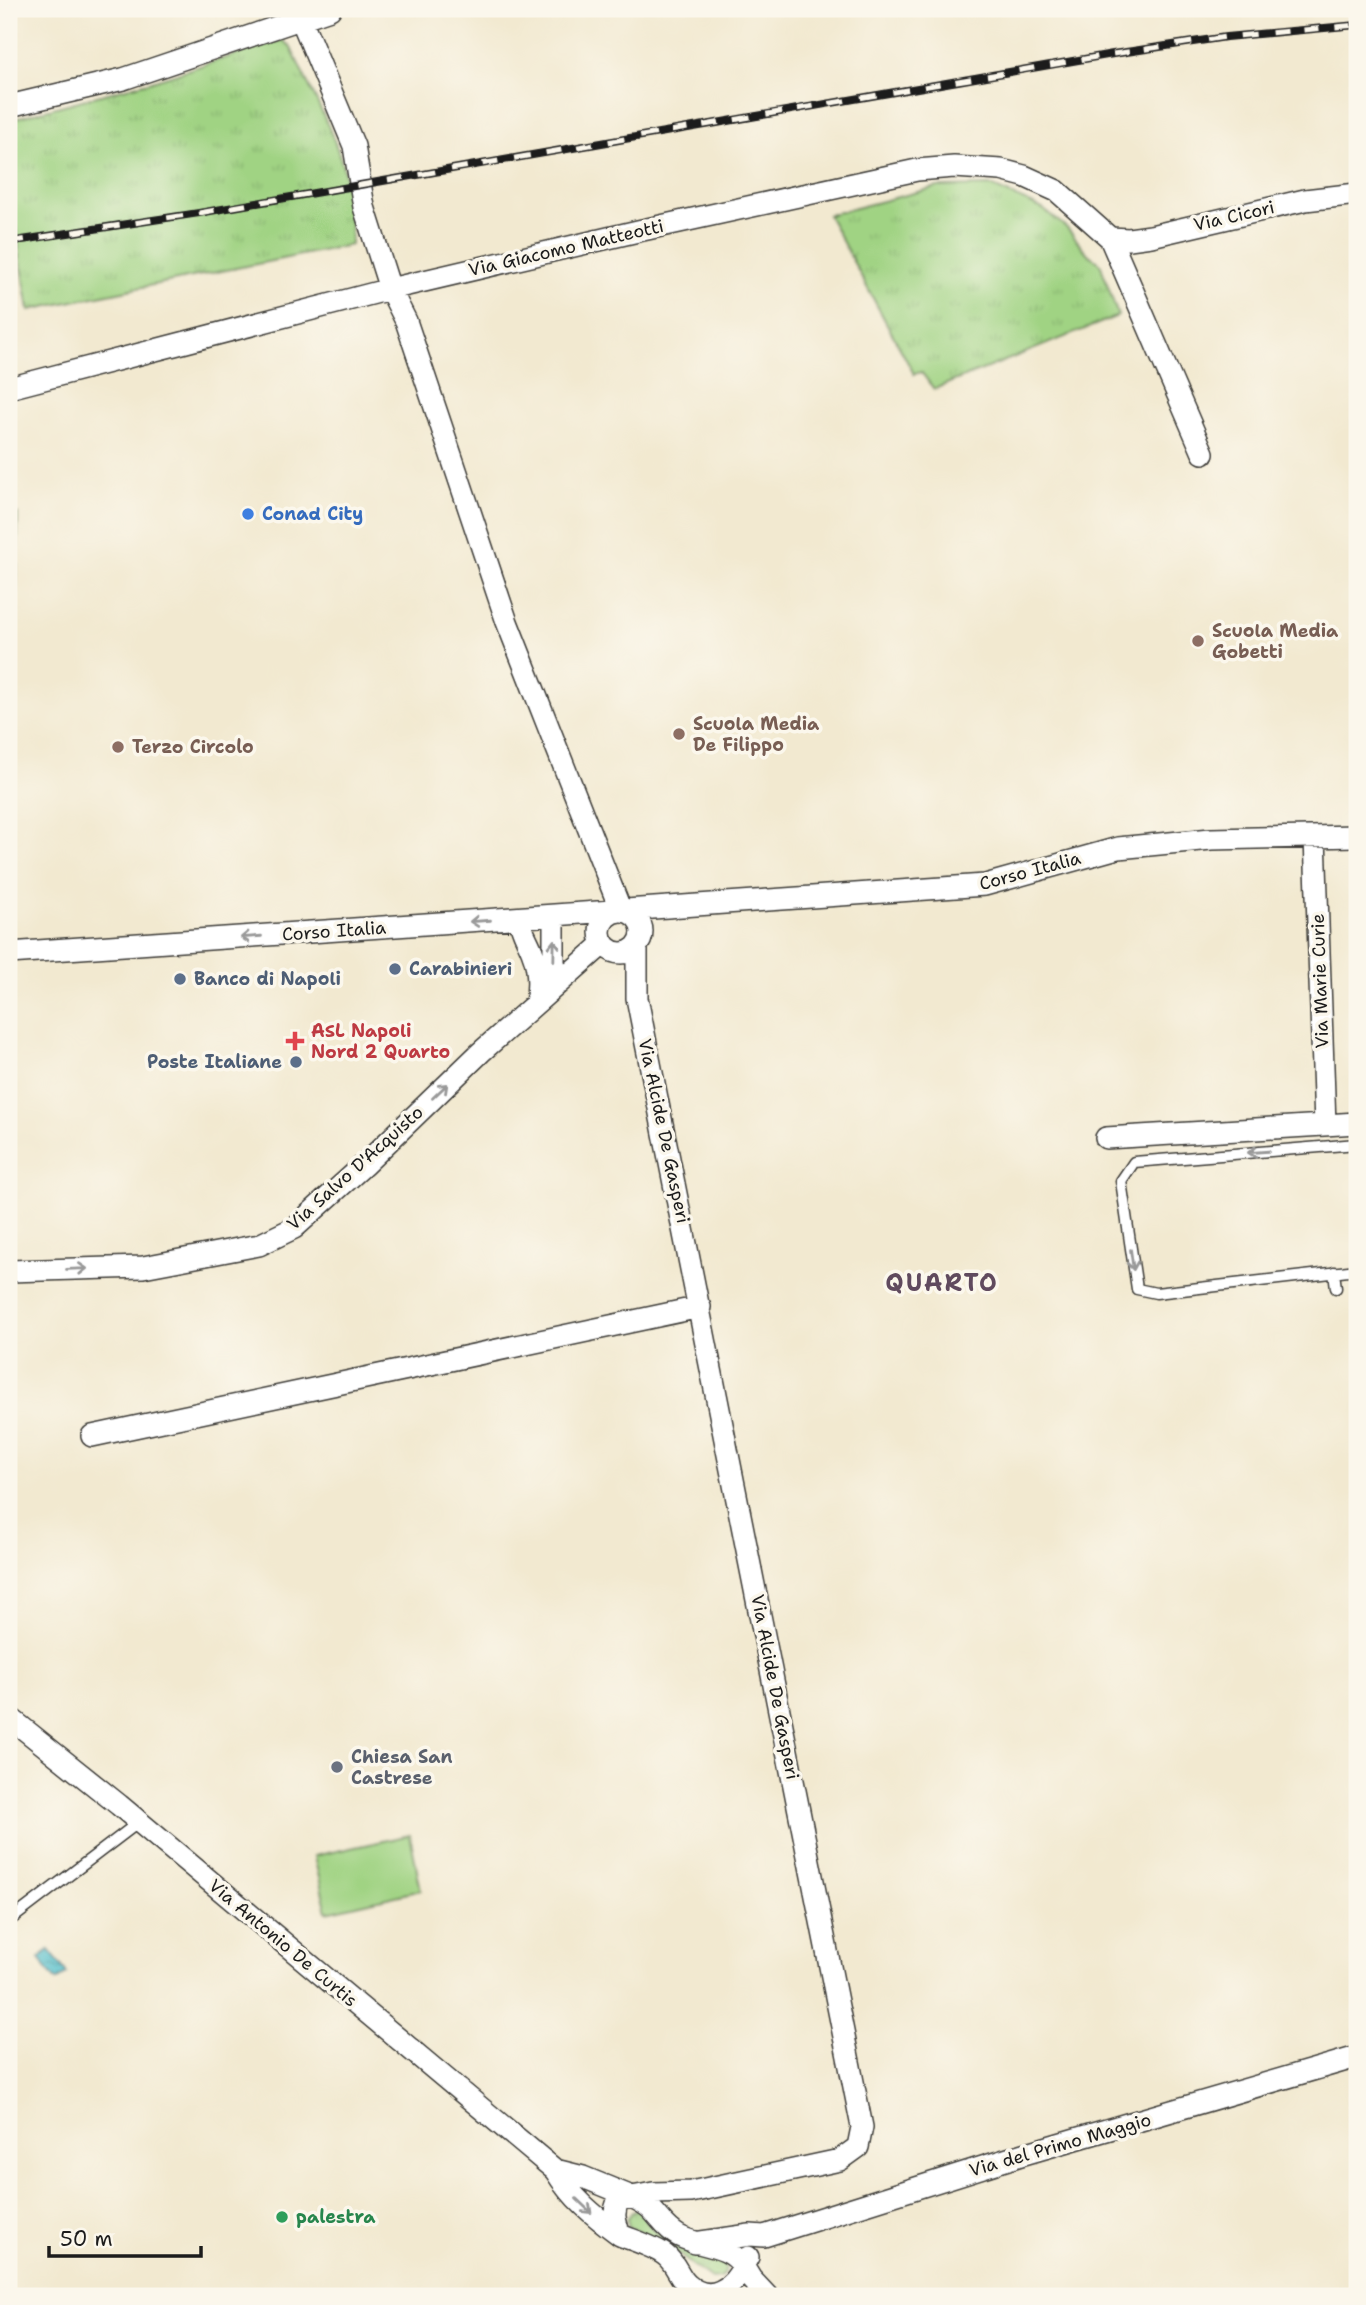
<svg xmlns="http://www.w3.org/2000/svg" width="1366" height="2305" font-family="'Shantell Sans',sans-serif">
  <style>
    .grass { fill: url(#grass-tufts); stroke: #5e7850; stroke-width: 2 }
    .park { fill: url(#park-dots); stroke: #5e7850; stroke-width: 2 }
    .pitch { fill: #a0d383; stroke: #5e7850; stroke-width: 2 }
    .water { fill: url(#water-ripples); stroke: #366c73; stroke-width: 2 }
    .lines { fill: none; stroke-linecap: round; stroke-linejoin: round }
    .service-casing { stroke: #3c3b37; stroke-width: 13 }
    .minor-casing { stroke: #3c3b37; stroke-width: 24 }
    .service { stroke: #fff; stroke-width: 10 }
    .minor { stroke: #fff; stroke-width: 21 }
    .rail-casing { stroke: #1c1c1c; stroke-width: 8 }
    .rail { stroke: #fbf7ec; stroke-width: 5; stroke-dasharray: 16; stroke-linecap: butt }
    .oneway { stroke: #999 }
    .shop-dot { fill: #3f7fe0; stroke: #fbf7ec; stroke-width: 2.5 }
    .education-dot { fill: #8d6e63; stroke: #fbf7ec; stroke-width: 2.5 }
    .service-dot { fill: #5c6f8a; stroke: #fbf7ec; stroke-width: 2.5 }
    .health-dot { fill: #e0444e; stroke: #fbf7ec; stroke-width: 2.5 }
    .worship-dot { fill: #6b7280; stroke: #fbf7ec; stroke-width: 2.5 }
    .leisure-dot { fill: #2e9e5b; stroke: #fbf7ec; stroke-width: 2.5 }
    .labels { text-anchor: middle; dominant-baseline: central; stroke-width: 7; stroke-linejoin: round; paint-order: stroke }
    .street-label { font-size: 18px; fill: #1c1c1c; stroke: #fbf7ec }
    .shop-label { font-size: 18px; font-weight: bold; fill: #366cbe; stroke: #fbf7ec; text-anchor: start }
    .education-label { font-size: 18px; font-weight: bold; fill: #785e54; stroke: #fbf7ec; text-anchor: start }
    .service-label { font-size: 18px; font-weight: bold; fill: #4e5e75; stroke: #fbf7ec; text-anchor: start }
    .health-label { font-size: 18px; font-weight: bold; fill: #be3a42; stroke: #fbf7ec; text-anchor: start }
    .worship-label { font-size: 18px; font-weight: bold; fill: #5b616d; stroke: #fbf7ec; text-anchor: start }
    .leisure-label { font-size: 18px; font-weight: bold; fill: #27864d; stroke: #fbf7ec; text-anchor: start }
    .district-label { font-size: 24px; font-weight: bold; letter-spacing: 2px; fill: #604a5e; stroke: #fbf7ec }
  </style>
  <defs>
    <pattern id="grass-tufts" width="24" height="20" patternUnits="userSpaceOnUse" patternTransform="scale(1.75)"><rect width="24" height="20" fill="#a0d383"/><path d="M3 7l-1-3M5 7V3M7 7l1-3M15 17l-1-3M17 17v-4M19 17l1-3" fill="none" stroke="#89b571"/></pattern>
    <pattern id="park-dots" width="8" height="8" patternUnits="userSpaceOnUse" patternTransform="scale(1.75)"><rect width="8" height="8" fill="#a0d383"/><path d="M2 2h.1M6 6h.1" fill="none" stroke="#89b571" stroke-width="1.8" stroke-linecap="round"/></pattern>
    <pattern id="water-ripples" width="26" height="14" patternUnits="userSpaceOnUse" patternTransform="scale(1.75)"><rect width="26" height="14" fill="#50bdca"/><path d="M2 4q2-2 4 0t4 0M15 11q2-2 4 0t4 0" fill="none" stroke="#4299a3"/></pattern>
  </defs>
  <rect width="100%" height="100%" fill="#fbf7ec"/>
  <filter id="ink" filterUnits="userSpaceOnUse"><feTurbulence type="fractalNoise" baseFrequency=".0143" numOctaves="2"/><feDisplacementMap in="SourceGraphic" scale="14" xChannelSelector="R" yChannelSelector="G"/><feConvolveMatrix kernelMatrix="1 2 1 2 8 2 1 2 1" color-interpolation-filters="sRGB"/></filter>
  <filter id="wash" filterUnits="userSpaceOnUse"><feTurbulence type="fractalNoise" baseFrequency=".00686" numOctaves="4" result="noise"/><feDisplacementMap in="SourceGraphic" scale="28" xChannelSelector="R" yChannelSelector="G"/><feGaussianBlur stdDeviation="1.57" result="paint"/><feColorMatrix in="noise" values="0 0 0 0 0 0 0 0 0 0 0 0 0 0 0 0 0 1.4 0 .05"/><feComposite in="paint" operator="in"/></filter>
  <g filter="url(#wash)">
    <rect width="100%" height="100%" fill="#f2e9d0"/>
    <path class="grass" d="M 283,40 L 291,48 C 310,90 336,133 346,179 C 350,201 351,223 351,245 L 29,310 L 12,205 L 9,205 L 9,120 L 152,81 Z
      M 991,186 L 1043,209 L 1067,228 L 1088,254 L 1100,263 L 1118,316 L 934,389 L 921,372 L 914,374 L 828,215 L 937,187 Z
      M 639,2210 L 645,2215 L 648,2224 L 668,2242 L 685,2250 L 709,2254 L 725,2262 C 726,2270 726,2273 721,2278 L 711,2279 L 664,2243 L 629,2227 L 627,2219 L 632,2212 Z"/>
    <path class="park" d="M 9,514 L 18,514 L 16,592 L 9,592 Z"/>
    <path class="pitch" d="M 410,1835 L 421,1890 L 327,1912 L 314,1856 Z"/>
    <path class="water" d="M 49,1950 L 67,1973 L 56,1981 L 39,1958 Z"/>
  </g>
  <g filter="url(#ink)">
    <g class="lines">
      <defs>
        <path id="service" d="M 1357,1144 L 1134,1162 L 1121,1181 L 1137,1289 L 1156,1293 L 1357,1270
          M 1334,1272 L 1336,1288
          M 9,1921 L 139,1822"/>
        <path id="minor" d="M 301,19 L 354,146 L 364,207 L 390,289 L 406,321 L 507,622 L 621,911
          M 9,106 L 123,79 L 330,9
          M 1110,238 L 1129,239 L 1151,236 L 1305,200 L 1357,194
          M 9,388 L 390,289 L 638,231 L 917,170 L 954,167 L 1001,170 L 1024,176 L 1057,191 L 1110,238 L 1203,453
          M 1315,837 L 1325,1125
          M600 932a21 21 0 1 1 42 0a21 21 0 1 1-42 0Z
          M 554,916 L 554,962 L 559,983
          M 520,919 C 521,931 528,940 532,951 C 539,968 539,986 536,1003
          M 9,953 L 985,885 L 1118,848 L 1211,839 L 1357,836
          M 1106,1138 L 1357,1123
          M 9,1271 L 143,1267 L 259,1245 L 294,1228 L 364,1165 L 481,1052 L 603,944
          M 92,1436 L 700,1307
          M 9,1717 L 119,1805 L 555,2170 C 572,2198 594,2216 620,2235
          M 555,2170 L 583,2177 L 632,2197 L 653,2193 L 691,2192 L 840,2160 L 858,2147 L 862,2127 L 637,998 L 637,946
          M 632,2197 C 638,2200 646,2204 651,2209 C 661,2219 666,2229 679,2236 C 700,2247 729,2244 743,2266 C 733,2289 710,2304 688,2285 C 679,2278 676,2263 665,2255 C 653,2246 635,2241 620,2235 C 615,2221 612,2213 619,2199 Z
          M 694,2243 L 750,2235 L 764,2236 L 1024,2154 L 1357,2057
          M 748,2257 L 743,2266 L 751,2279 L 767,2296"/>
      </defs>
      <use href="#service" class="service-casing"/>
      <use href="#minor" class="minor-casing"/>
      <use href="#service" class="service"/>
      <use href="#minor" class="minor"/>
      <defs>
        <path id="rail" d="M 9,242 L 199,213 L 1113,54 L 1226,37 L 1357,25"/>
      </defs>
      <use href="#rail" class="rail-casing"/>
      <use href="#rail" class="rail"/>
    </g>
    <defs><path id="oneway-shaft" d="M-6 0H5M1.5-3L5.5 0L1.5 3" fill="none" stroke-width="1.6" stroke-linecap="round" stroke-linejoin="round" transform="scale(1.75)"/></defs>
    <g class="oneway">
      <use href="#oneway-shaft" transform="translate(480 921) rotate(176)"/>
      <use href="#oneway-shaft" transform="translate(251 937) rotate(176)"/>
      <use href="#oneway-shaft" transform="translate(554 950) rotate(-89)"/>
      <use href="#oneway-shaft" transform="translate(440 1091) rotate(-44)"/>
      <use href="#oneway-shaft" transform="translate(1258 1152) rotate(176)"/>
      <use href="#oneway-shaft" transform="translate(1132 1260) rotate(82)"/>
      <use href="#oneway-shaft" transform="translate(77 1269) rotate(-2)"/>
      <use href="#oneway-shaft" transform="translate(584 2206) rotate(44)"/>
    </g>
  </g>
  <circle class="shop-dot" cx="248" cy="514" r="7"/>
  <g class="education-dot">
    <circle cx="1198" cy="641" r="7"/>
    <circle cx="679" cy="734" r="7"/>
    <circle cx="118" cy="747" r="7"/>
  </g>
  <g class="service-dot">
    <circle cx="395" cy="969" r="7"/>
    <circle cx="180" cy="979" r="7"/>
    <circle cx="296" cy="1062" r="7"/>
  </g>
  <path class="health-dot" d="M291.5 1030.5h7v7h7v7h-7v7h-7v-7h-7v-7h7z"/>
  <circle class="worship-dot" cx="337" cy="1767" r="7"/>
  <circle class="leisure-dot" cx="282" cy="2217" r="7"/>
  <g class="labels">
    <g class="street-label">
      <text transform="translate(1234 216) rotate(-13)">Via Cicori</text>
      <text transform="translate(566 248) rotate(-13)">Via Giacomo Matteotti</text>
      <text transform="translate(1030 871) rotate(-15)">Corso Italia</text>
      <text transform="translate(334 931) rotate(-4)">Corso Italia</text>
      <text transform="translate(1320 981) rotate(-92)">Via Marie Curie</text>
      <text transform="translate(664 1131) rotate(78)">Via Alcide De Gasperi</text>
      <text transform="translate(355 1168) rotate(-42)">Via Salvo D'Acquisto</text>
      <text transform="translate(775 1687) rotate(79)">Via Alcide De Gasperi</text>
      <text transform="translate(283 1943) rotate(40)">Via Antonio De Curtis</text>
      <text transform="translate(1060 2145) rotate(-16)">Via del Primo Maggio</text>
    </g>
    <g class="shop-label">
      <text x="262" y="514">Conad City</text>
    </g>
    <g class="education-label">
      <text x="1212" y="631">Scuola Media<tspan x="1212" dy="21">Gobetti</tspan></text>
      <text x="693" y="724">Scuola Media<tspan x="693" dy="21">De Filippo</tspan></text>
      <text x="132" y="747">Terzo Circolo</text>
    </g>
    <g class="service-label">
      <text x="409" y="969">Carabinieri</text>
      <text x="194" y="979">Banco di Napoli</text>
      <text x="282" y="1062" text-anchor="end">Poste Italiane</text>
    </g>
    <g class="health-label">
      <text x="311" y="1031">ASL Napoli<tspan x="311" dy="21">Nord 2 Quarto</tspan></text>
    </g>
    <g class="worship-label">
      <text x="351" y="1757">Chiesa San<tspan x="351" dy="21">Castrese</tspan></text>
    </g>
    <g class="leisure-label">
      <text x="296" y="2217">palestra</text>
    </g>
    <g class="district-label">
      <text x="942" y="1283">QUARTO</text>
    </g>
  </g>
  <rect width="1366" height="2305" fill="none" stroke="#fbf7ec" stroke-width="35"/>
  <path d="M49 2246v10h152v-10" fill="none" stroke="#1c1c1c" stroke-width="3.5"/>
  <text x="60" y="2246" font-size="21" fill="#1c1c1c" stroke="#fbf7ec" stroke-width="5" paint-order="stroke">50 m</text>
</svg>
